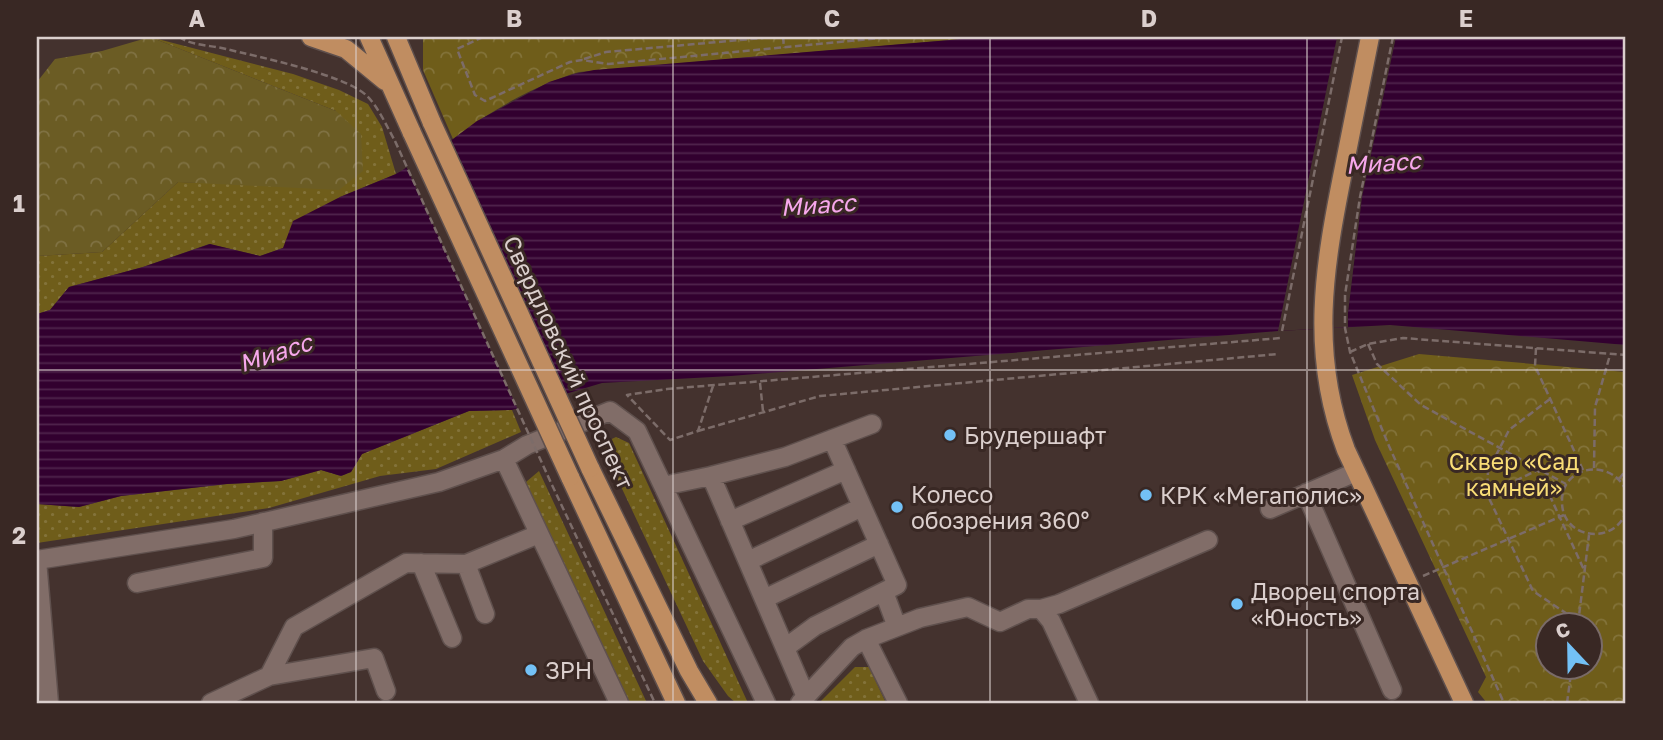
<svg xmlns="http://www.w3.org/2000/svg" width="1663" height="740" font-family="'Golos Text',sans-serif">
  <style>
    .grass { fill: url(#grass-dots) }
    .forest { fill: url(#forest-crowns) }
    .park { fill: url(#park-crowns); fill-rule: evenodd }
    .water { fill: url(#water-rules) }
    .pier { fill: #44322e }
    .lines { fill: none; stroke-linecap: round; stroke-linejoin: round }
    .minor-casing { stroke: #5f504d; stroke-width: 21 }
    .major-casing { stroke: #5f504d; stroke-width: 21 }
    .path { stroke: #7c6c69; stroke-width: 2.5; stroke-dasharray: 7 3.5; stroke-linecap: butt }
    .minor { stroke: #816d68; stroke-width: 18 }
    .major { stroke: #c08d61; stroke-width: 18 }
    .major-bridge-casing { stroke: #5f504d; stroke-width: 21; stroke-linecap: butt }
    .path-bridge { stroke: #7c6c69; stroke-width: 2.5; stroke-dasharray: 7 3.5; stroke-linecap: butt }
    .major-bridge { stroke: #c08d61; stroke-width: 18 }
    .grid { fill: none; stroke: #dbcfcd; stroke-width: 2; stroke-opacity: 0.55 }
    .poi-dot { fill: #73c1f6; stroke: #392824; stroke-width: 2.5 }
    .labels { text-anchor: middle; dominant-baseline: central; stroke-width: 6; stroke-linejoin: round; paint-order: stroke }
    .street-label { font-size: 23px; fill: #dbcfcd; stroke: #392824 }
    .poi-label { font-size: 23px; fill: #dbcfcd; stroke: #392824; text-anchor: start }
    .park-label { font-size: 23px; fill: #f9dd76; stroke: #392824 }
    .water-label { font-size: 24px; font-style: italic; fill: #f6a7eb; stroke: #392824 }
    .neatline { fill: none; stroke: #dbcfcd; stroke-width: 2.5 }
    .grid-label { font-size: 23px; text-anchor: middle; font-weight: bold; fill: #dbcfcd }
  </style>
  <defs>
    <pattern id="grass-dots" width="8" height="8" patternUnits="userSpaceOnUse" patternTransform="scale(1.75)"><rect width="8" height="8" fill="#6f5d1a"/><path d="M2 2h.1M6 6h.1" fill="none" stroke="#83733a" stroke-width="1.8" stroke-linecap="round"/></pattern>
    <pattern id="forest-crowns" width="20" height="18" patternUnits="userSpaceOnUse" patternTransform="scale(1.75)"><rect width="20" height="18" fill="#6b5c24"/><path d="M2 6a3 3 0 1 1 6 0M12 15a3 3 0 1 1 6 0" fill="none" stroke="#807243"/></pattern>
    <pattern id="park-crowns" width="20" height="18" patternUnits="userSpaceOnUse" patternTransform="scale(1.75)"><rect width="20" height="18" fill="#6f5d1a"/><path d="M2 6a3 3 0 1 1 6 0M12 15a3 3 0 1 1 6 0" fill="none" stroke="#83733a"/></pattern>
    <pattern id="water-rules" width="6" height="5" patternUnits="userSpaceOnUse" patternTransform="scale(1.75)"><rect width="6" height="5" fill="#32002f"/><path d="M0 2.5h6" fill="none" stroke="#4f244c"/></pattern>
  </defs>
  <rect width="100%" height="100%" fill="#44322e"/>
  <path class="grass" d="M 150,37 L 293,74 L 339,90 L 368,104 L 382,127 L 396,174 L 340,197 L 283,248 L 260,256 L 209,244 L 143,267 L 69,287 L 50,310 L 37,314 L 37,256 L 102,252 L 178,182 L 251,184 L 336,111 Z
    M 512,410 L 521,432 L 436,469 L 380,476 L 269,508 L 37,543 L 37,504 L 79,507 L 121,496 L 227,484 L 281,481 L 321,470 L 341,476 L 351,472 L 362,454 L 469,411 Z
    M 616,437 L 629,443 L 748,703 L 736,703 L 728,696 L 703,661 L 601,444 Z
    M 539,471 L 647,703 L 624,703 L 527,493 L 526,482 Z
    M 855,667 L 869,667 L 886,703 L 819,703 Z"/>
  <path class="forest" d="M 150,37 L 336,111 L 361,134 L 363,171 L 339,190 L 178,182 L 102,252 L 37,256 L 37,82 L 55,59 L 102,51 Z"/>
  <path class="park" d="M 423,37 L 986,37 L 579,72 C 535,85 490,111 453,139 L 423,70 Z
    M 1419,354 L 1626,372 L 1626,703 L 1487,703 L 1478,692 L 1486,677 L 1375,440 L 1352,375 ZM 1548,624 L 1590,624 L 1590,666 L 1548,666 Z"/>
  <path class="water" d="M 986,37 L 1626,37 L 1626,345 L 1390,325 L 1278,331 L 731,376 L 602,383 L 512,410 L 469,411 L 362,454 L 351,472 L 341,476 L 321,470 L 281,481 L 227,484 L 121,496 L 79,507 L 37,504 L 37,314 L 50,310 L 69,287 L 143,267 L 210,244 L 260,256 L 283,248 L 293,221 L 340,197 L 396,174 L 453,139 L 477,121 L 549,82 L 574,74 L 594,70 Z"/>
  <path class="pier" d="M 1337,37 L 1396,37 L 1362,197 L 1348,313 L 1348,327 L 1278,331 Z
    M 450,137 L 568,397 L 519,412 L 405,164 Z"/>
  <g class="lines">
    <defs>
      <path id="minor" d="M 663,486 L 711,476
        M 1306,493 L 1392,690
        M 1270,509 L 1356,472
        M 730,521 L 846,470
        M 37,560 L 234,529 L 439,482 L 504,459
        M 37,560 L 49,703
        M 748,561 L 862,507
        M 421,563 L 452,638
        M 466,564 L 485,614
        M 137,583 L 263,558 L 263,522
        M 884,592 L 897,627
        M 764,599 L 879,544
        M 1041,609 L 1059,604 L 1208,540
        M 866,639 L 898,703
        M 785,648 L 815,626 L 897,585 L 832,439
        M 269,676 L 374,658 L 386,691
        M 806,697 L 711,476 L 785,457 L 872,424
        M 211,703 L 269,676 L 294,627 L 406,563 L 466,564 L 539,534
        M 619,703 L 504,459 L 527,445 L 610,411 L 637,431 L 766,703
        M 800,703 L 852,647 L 866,639 L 920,618 L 968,607 L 1000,622 L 1028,609 L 1041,609 L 1051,621 L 1089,703"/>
      <path id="major" d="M 311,37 L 346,49 L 385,81
        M 369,37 L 412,133
        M 396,37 L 432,123
        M 1370,37 C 1361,80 1353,124 1344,167 C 1324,266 1309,353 1346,450 L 1464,703
        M 590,468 L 689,671 L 708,703
        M 570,477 L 676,703"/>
    </defs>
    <use href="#minor" class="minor-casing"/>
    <use href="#major" class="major-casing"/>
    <path class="path" d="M 179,37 C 193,46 210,45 226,49 C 259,57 342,74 366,95 C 378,106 387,127 395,141
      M 483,37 L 457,49 L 475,95 L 485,101 L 570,62 L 582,60 L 608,64 L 891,37
      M 783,37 L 784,48
      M 1393,37 L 1360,197 L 1345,295 L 1345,328 L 1350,352 L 1389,446 L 1504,703
      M 584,59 L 606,52 L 774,37
      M 1282,331 L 1342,37
      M 1368,344 L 1377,364 L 1421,405 L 1566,484
      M 1536,348 L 1535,366 L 1583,470
      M 1350,352 L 1368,344 L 1403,338 L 1626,355
      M 760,383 L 763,411
      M 713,386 L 698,431 L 670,440 L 627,395 L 667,389 L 1281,338
      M 1550,399 L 1509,430 L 1488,471 L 1487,494 L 1533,591 L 1579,622
      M 698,431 L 820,396 L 1278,354
      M 1594,468 L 1595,407 L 1610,355
      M 1619,479 L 1626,470
      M 552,485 L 655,703
      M 1626,491 C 1613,458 1561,464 1562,502 C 1562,539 1614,546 1626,512
      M 1487,494 L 1538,470 L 1585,572
      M 1423,576 L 1564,515
      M 1578,624 L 1589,535
      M 1567,703 L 1572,666"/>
    <use href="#minor" class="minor"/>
    <use href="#major" class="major"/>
    <defs>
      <path id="major-bridge" d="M 432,123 L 590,468
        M 412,133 L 570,477"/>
    </defs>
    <use href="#major-bridge" class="major-bridge-casing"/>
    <path class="path-bridge" d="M 395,141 L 552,485"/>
    <use href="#major-bridge" class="major-bridge"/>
  </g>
  <path class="grid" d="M 356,37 L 356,703M 673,37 L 673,703M 990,37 L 990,703M 1307,37 L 1307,703M 37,370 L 1626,370"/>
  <g class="poi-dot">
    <circle cx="950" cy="435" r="7"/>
    <circle cx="1146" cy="495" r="7"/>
    <circle cx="897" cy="507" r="7"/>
    <circle cx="1237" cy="604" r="7"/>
    <circle cx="531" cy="670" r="7"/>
  </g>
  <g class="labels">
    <g class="street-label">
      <text transform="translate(569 362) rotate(65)">Свердловский проспект</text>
    </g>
    <g class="poi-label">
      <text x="964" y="435">Брудершафт</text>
      <text x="911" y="494">Колесо<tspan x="911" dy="26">обозрения 360°</tspan></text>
      <text x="1160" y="495">КРК «Мегаполис»</text>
      <text x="1251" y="591">Дворец спорта<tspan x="1251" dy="26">«Юность»</tspan></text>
      <text x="545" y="670">ЗРН</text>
    </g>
    <g class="park-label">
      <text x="1514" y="461">Сквер «Сад<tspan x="1514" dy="26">камней»</tspan></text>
    </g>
    <g class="water-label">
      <text transform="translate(1383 162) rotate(-4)">Миасс</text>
      <text transform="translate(818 204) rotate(-4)">Миасс</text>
      <text transform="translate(275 352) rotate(-18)">Миасс</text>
    </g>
  </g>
  <rect width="1663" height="740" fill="none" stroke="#392824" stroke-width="77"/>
  <g transform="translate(1569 646) rotate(338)"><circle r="33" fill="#392824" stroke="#7a6b68" stroke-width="2"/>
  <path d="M0-5L12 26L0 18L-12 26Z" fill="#73c1f6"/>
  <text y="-10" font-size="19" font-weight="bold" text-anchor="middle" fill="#dbcfcd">С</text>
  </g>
  <rect x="38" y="38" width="1586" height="664" class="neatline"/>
  <g class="grid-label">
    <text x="197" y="27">A</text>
    <text x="514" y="27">B</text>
    <text x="832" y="27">C</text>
    <text x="1149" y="27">D</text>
    <text x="1466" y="27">E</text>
    <text x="19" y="212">1</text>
    <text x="19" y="544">2</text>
  </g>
</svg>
